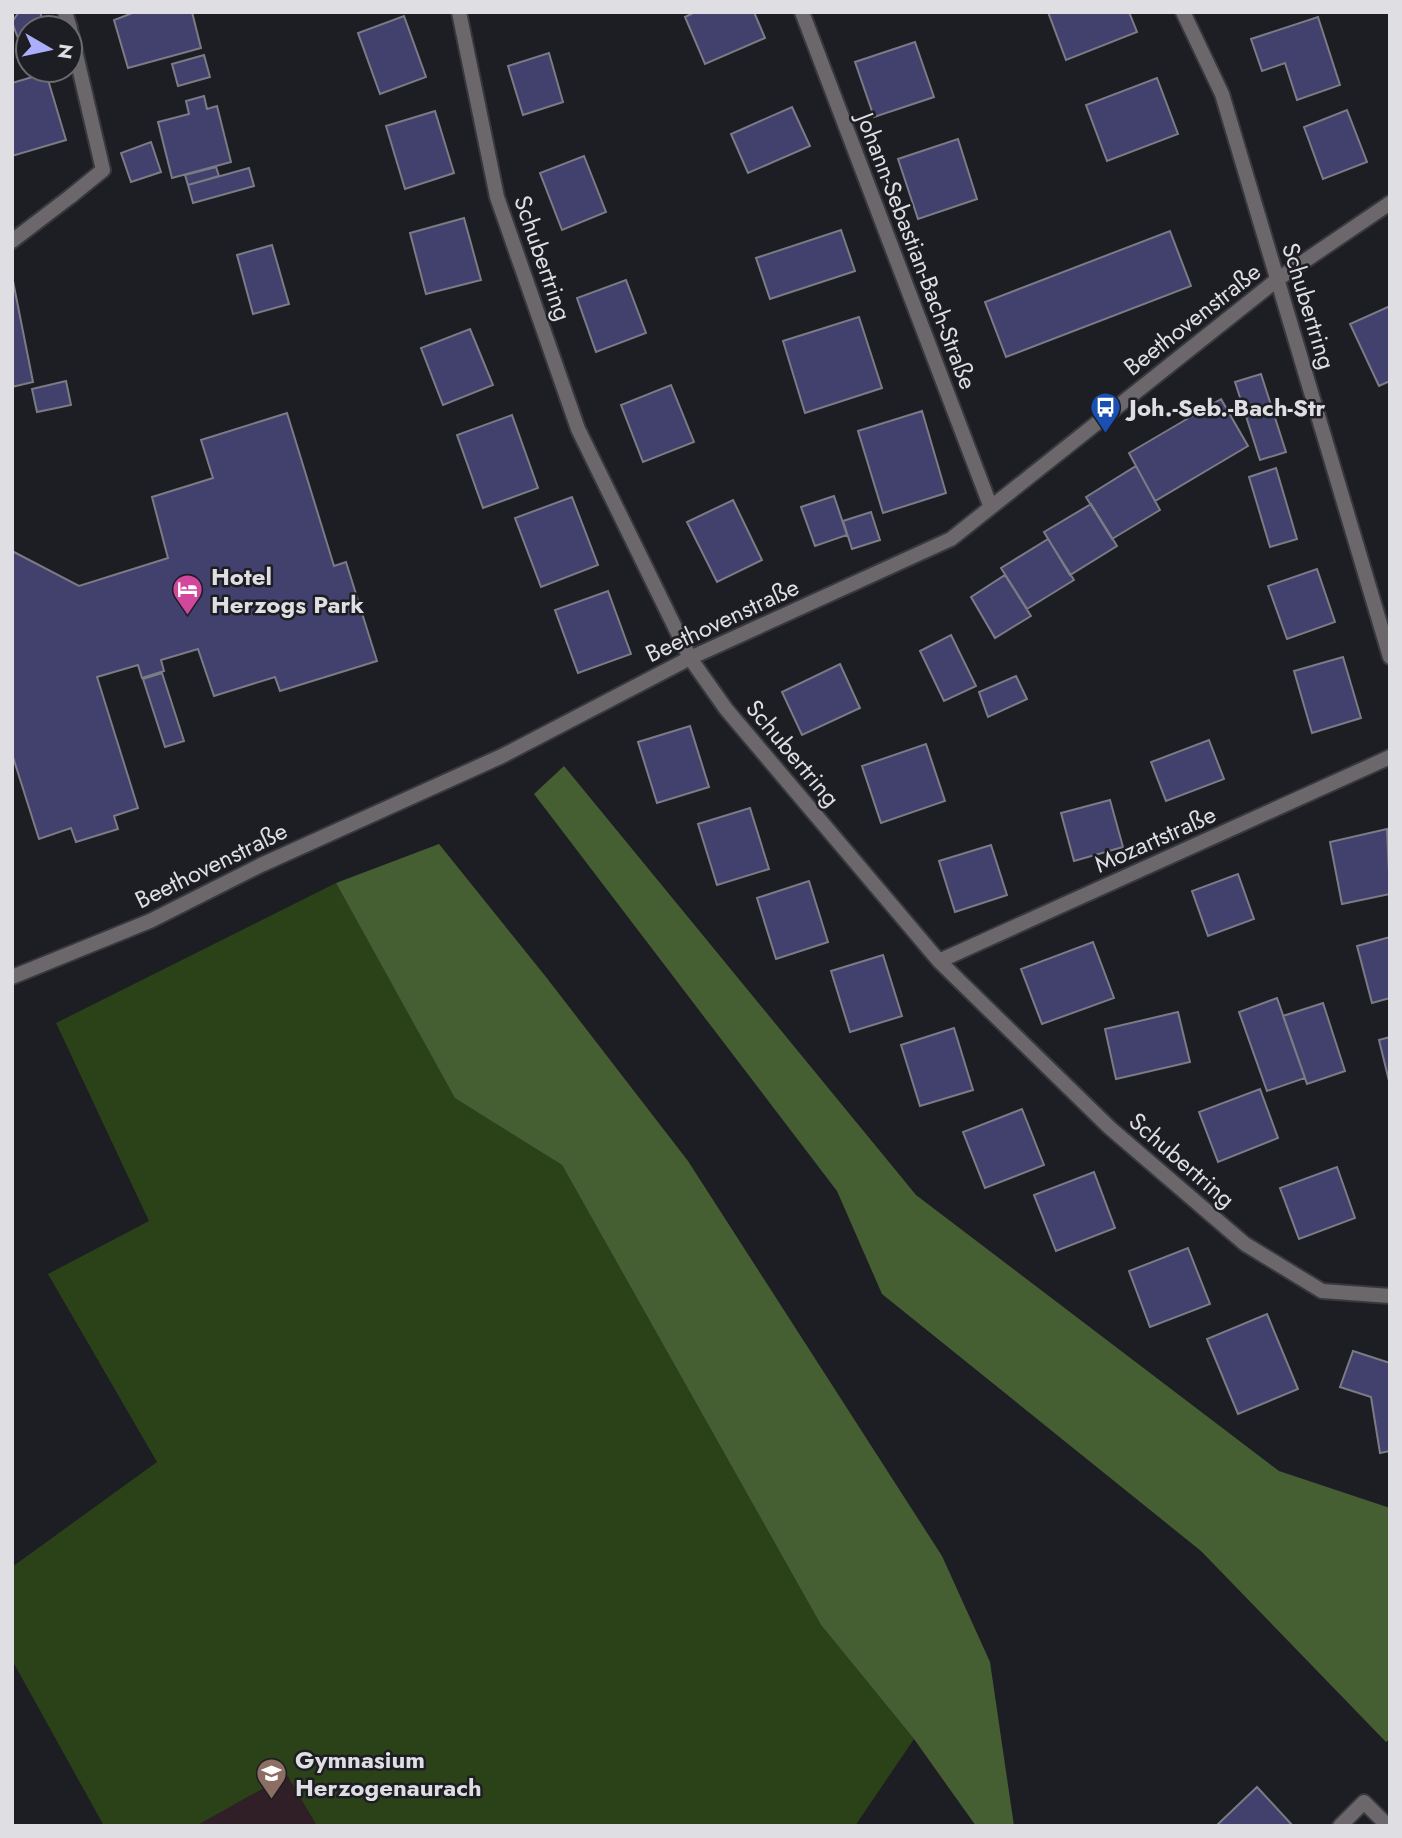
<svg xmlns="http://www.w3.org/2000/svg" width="1402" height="1838" font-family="Jost,sans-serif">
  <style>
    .education { fill: #301f26 }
    .green { fill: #2b4219 }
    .forest { fill: #455f33 }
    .building { fill: #42406c; stroke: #7b7b85; stroke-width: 2 }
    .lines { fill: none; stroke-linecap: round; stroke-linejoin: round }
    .service-casing { stroke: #38383f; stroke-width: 18 }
    .minor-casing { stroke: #38383f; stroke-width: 18 }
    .service { stroke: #6b676a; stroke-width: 14 }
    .minor { stroke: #6b676a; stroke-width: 14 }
    .labels { text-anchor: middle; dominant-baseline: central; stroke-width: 5; stroke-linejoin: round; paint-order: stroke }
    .street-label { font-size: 24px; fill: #dedee3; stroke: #1d1d24 }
    .poi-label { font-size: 24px; font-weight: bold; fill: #dedee3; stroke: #1d1d24; text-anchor: start }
  </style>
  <rect width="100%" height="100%" fill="#1d1d24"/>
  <path class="education" d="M 287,1775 L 317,1826 L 196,1826 Z"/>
  <path class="green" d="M 336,883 L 455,1097 L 562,1165 L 821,1625 L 914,1739 L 855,1826 L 317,1826 L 287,1775 L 196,1826 L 104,1826 L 12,1660 L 12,1567 L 157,1462 L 48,1274 L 149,1221 L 56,1023 Z"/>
  <path class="forest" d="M 564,766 L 916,1195 L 1279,1471 L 1390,1508 L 1390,1739 L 1386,1742 L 1201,1551 L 882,1294 L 837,1191 L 534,794 Z
    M 439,844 L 546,977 L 688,1161 L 942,1556 L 990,1662 L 1014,1826 L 976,1826 L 914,1739 L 821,1625 L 562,1165 L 455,1098 L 336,883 Z"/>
  <path class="building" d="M 19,12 L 40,12 L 45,28 L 28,28 L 28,46 L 22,49 L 12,22 Z
    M 135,12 L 192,12 L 201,48 L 128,68 L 114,20 Z
    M 695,12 L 754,12 L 765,38 L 705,64 L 685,17 Z
    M 1048,12 L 1129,12 L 1137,32 L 1066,60 Z
    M 404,16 L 426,77 L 380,94 L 358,33 Z
    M 1318,17 L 1340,85 L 1297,100 L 1285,63 L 1262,71 L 1251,39 Z
    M 915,42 L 934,97 L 874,117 L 855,62 Z
    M 549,53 L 563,102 L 523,115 L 508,66 Z
    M 204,55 L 210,77 L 178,86 L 172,64 Z
    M 46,73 L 66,140 L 12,156 L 12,83 Z
    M 1157,78 L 1178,134 L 1107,161 L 1086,105 Z
    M 204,96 L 207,109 L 217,106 L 231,162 L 172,178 L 158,122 L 189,114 L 186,101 Z
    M 792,107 L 810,146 L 748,173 L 731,134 Z
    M 1347,110 L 1367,162 L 1323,179 L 1304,127 Z
    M 435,111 L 454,173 L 405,189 L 386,126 Z
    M 958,139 L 977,199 L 918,219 L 898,159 Z
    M 151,142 L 161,172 L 131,182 L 121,153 Z
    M 584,156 L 606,212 L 562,230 L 540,173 Z
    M 216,167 L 219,176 L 188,185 L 185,175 Z
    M 249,168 L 254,186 L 193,203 L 188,185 Z
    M 464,218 L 481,280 L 426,294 L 410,233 Z
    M 841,230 L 855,271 L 770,299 L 756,258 Z
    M 1170,231 L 1191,286 L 1006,357 L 985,302 Z
    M 272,245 L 289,304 L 253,314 L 237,255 Z
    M 12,276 L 33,382 L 12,387 Z
    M 626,280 L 646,333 L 596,352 L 577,298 Z
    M 1390,306 L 1390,381 L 1379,386 L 1350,324 Z
    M 859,317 L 882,388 L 805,413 L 783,341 Z
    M 470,329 L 493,385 L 443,405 L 421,348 Z
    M 1261,374 L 1286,452 L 1260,460 L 1235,382 Z
    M 66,381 L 71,405 L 37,412 L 32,389 Z
    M 671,385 L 694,442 L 643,462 L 621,405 Z
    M 1221,399 L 1248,446 L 1155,501 L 1129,453 Z
    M 922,411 L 946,493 L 883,513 L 858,431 Z
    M 287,413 L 334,566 L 346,562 L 377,661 L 280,691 L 275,677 L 214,696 L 198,649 L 161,660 L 164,671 L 142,678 L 138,665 L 97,677 L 138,808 L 114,816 L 118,829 L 76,842 L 71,828 L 39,839 L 12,754 L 12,551 L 79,586 L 168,558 L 152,497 L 213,478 L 201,440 Z
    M 512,415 L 538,488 L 483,508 L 457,435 Z
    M 1136,466 L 1160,510 L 1112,539 L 1086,497 Z
    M 1276,468 L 1297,539 L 1270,547 L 1249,477 Z
    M 834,496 L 847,535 L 815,546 L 801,507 Z
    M 572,497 L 598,565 L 541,587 L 515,518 Z
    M 733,500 L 762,560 L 717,582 L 687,522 Z
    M 1091,504 L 1117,546 L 1070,575 L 1044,532 Z
    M 871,512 L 880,540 L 852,549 L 843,521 Z
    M 1048,539 L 1074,580 L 1027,609 L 1001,568 Z
    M 1317,569 L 1335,622 L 1287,639 L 1268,586 Z
    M 1005,575 L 1031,616 L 995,638 L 971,597 Z
    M 608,591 L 631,654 L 578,673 L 555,610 Z
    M 951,635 L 976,686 L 944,701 L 920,651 Z
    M 1343,657 L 1361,718 L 1312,733 L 1294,671 Z
    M 840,664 L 860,708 L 802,735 L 782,692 Z
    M 162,673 L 184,741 L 165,747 L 143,679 Z
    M 1016,676 L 1027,699 L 988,717 L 979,692 Z
    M 690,726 L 709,787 L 657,803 L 638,742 Z
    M 1209,740 L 1224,779 L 1166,801 L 1151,762 Z
    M 926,744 L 945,801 L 881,823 L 862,766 Z
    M 1110,800 L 1123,847 L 1074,861 L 1061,813 Z
    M 750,808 L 769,869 L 717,885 L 698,824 Z
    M 1387,829 L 1390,894 L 1342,904 L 1330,842 Z
    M 991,845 L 1007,895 L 955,912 L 939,861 Z
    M 1238,874 L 1254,919 L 1208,936 L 1192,891 Z
    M 809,881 L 828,942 L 776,959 L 757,898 Z
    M 1390,937 L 1390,998 L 1372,1003 L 1357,946 Z
    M 1093,942 L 1114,998 L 1042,1024 L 1021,969 Z
    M 883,955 L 902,1016 L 850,1032 L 831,971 Z
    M 1277,998 L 1305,1078 L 1267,1091 L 1239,1012 Z
    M 1323,1003 L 1345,1071 L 1307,1084 L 1283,1016 Z
    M 1178,1012 L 1190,1062 L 1116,1079 L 1105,1029 Z
    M 954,1028 L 973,1090 L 920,1106 L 901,1045 Z
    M 1390,1037 L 1390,1085 L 1379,1040 Z
    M 1260,1089 L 1278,1138 L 1218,1162 L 1199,1112 Z
    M 1022,1109 L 1044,1165 L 985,1188 L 963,1132 Z
    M 1337,1167 L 1355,1218 L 1299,1239 L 1280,1188 Z
    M 1094,1172 L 1115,1228 L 1056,1251 L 1034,1195 Z
    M 1188,1248 L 1210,1304 L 1150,1327 L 1129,1271 Z
    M 1267,1314 L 1298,1389 L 1238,1414 L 1207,1339 Z
    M 1353,1351 L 1390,1363 L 1390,1451 L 1380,1453 L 1371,1397 L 1340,1387 Z
    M 1257,1787 L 1293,1826 L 1216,1826 Z"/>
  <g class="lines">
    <defs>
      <path id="service" d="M 12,241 L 71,196"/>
      <path id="minor" d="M 65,12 L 70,28
        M 459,12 L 497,197 L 578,429 L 690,658 L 726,709 L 939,961 L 1110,1128 L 1245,1244 L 1322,1291 L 1390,1296
        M 802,12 L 990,505
        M 1183,12 L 1222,94 L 1390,657
        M 70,29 L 103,170 L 71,196
        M 939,961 L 1390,757
        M 12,977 L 150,921 L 261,865 L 502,756 L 690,658 L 951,539 L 1278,279 L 1390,203
        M 1340,1826 L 1364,1802 L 1388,1826"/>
    </defs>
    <use href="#service" class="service-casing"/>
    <use href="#minor" class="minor-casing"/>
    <use href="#service" class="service"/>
    <use href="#minor" class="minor"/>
  </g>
  <defs>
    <symbol id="bus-pin" viewBox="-11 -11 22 30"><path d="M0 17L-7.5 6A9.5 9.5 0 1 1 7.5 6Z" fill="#1a4fb4" stroke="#1d1d24"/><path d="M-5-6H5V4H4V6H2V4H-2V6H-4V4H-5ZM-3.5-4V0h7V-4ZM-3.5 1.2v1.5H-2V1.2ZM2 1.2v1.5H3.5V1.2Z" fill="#fff"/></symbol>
    <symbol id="hotel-pin" viewBox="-11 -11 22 30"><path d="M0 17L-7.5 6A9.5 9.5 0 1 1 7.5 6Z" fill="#d1479c" stroke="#1d1d24"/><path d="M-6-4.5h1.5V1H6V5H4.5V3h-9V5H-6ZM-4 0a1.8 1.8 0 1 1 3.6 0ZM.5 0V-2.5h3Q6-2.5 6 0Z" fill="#fff"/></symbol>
    <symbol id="school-pin" viewBox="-11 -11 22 30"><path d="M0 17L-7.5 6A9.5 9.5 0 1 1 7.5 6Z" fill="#8d6e63" stroke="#1d1d24"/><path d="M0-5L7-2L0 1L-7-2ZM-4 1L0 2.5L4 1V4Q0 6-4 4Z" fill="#fff"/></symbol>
  </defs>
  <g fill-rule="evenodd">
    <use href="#bus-pin" x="1088" y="390" width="35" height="47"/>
    <use href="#hotel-pin" x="170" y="572" width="35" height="47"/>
    <use href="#school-pin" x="254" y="1756" width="35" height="47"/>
  </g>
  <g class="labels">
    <g class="street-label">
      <text transform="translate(917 251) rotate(69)">Johann-Sebastian-Bach-Straße</text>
      <text transform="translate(543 258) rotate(71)">Schubertring</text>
      <text transform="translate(1309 306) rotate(73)">Schubertring</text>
      <text transform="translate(1192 319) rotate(-38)">Beethovenstraße</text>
      <text transform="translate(722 620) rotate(-25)">Beethovenstraße</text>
      <text transform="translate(793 753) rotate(50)">Schubertring</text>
      <text transform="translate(1155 839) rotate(-24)">Mozartstraße</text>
      <text transform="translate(211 865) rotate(-26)">Beethovenstraße</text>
      <text transform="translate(1182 1160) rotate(41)">Schubertring</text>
    </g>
    <g class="poi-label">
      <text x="1129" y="407">Joh.-Seb.-Bach-Str</text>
      <text x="211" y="576">Hotel<tspan x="211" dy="28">Herzogs Park</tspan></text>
      <text x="295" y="1759">Gymnasium<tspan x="295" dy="28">Herzogenaurach</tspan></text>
    </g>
  </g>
  <rect width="1402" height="1838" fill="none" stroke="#dedee3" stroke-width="28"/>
  <g transform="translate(49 49) rotate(99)"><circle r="33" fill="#1d1d24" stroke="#6a6a70" stroke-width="2"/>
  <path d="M0-5L12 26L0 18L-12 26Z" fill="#abaffb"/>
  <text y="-10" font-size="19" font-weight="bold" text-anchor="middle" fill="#dedee3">N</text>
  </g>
</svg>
